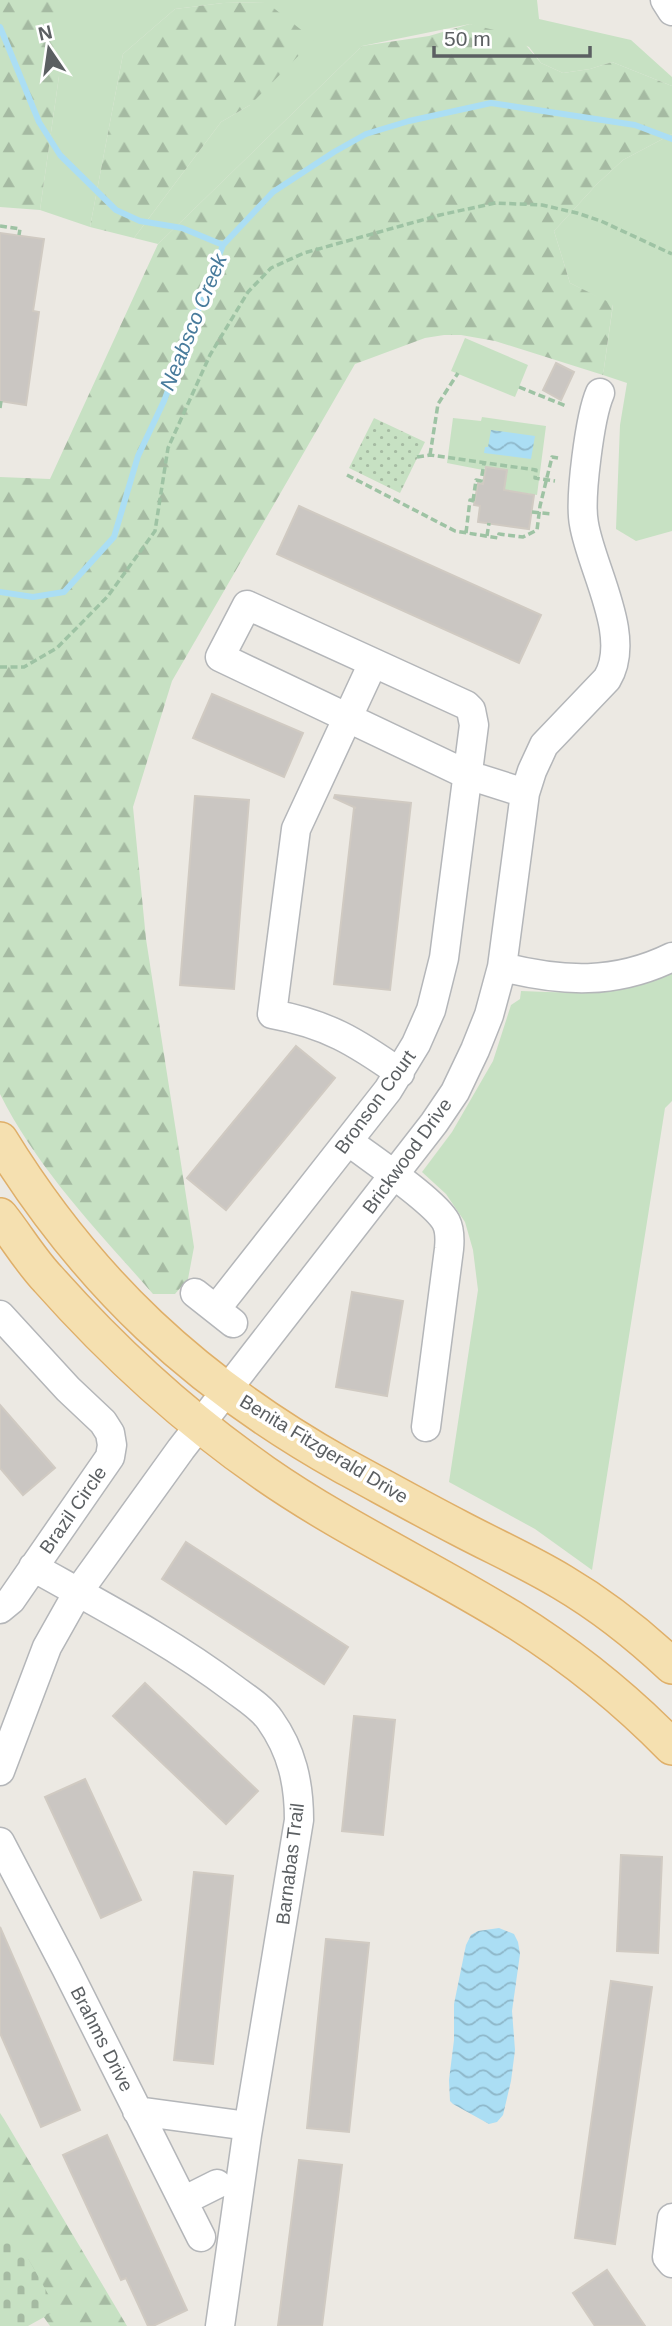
<svg xmlns="http://www.w3.org/2000/svg" width="672" height="2326" font-family="Helvetica,sans-serif">
  <style>
    .grass { fill: #c7e1c3 }
    .forest { fill: url(#forest-firs) }
    .cemetery { fill: url(#cemetery-stones) }
    .park { fill: url(#park-dots) }
    .water { fill: url(#water-waves) }
    .lines { fill: none; stroke-linecap: round; stroke-linejoin: round }
    .stream { stroke: #abdef4; stroke-width: 6 }
    .building { fill: #cac6c2; stroke: #d0cac2; stroke-width: 2 }
    .minor-casing { stroke: #b4b6b9; stroke-width: 31 }
    .major-casing { stroke: #dfaf69; stroke-width: 38 }
    .path { stroke: #9ec3a4; stroke-width: 3.5; stroke-dasharray: 7 3.5; stroke-linecap: butt }
    .minor { stroke: #fff; stroke-width: 28 }
    .major { stroke: #f5e0b0; stroke-width: 35 }
    .labels { text-anchor: middle; dominant-baseline: central; stroke-width: 7; stroke-linejoin: round; paint-order: stroke }
    .street-label { font-size: 19px; fill: #5b5f62; stroke: #fff }
    .water-label { font-size: 21px; font-style: italic; fill: #487b9c; stroke: #fff }
  </style>
  <defs>
    <pattern id="forest-firs" width="22" height="20" patternUnits="userSpaceOnUse" patternTransform="scale(1.75)"><rect width="22" height="20" fill="#c7e1c3"/><path d="M5 1l3.5 6h-7zM16 11l3.5 6h-7z" fill="#a5baa2"/></pattern>
    <pattern id="cemetery-stones" width="16" height="16" patternUnits="userSpaceOnUse" patternTransform="scale(1.75)"><rect width="16" height="16" fill="#c7e1c3"/><path d="M2 7V4a2 2 0 0 1 4 0v3zM10 15v-3a2 2 0 0 1 4 0v3z" fill="#a5baa2"/></pattern>
    <pattern id="park-dots" width="8" height="8" patternUnits="userSpaceOnUse" patternTransform="scale(1.75)"><rect width="8" height="8" fill="#c7e1c3"/><path d="M2 2h.1M6 6h.1" fill="none" stroke="#a5baa2" stroke-width="1.8" stroke-linecap="round"/></pattern>
    <pattern id="water-waves" width="16" height="10" patternUnits="userSpaceOnUse" patternTransform="scale(1.75)"><rect width="16" height="10" fill="#abdef4"/><path d="M0 5q4-4 8 0t8 0" fill="none" stroke="#8eb7c9"/></pattern>
  </defs>
  <rect width="100%" height="100%" fill="#ece9e3"/>
  <path class="grass" d="M 58,0 L 537,0 L 539,19 L 631,40 L 672,77 L 672,86 L 612,62 L 590,69 L 563,73 L 541,63 L 529,47 L 470,24 L 362,46 L 158,244 L 134,238 L 221,122 L 250,105 L 266,2 L 223,3 L 175,9 L 123,54 L 90,227 L 40,210 L 59,76 Z
    M 672,134 L 672,531 L 636,541 L 616,529 L 620,425 L 627,383 L 603,375 L 613,305 L 570,283 L 554,231 L 597,184 L 623,160 Z
    M 465,338 L 528,365 L 515,397 L 451,371 Z
    M 482,417 L 546,426 L 537,495 L 504,490 L 506,470 L 486,467 L 483,470 L 447,463 L 453,418 L 481,421 Z
    M 672,968 L 672,1101 L 665,1108 L 592,1570 L 535,1529 L 449,1482 L 478,1290 L 473,1250 L 465,1222 L 446,1194 L 422,1172 L 452,1132 L 493,1061 L 511,1005 L 520,999 L 521,991 C 580,993 618,997 672,968 Z"/>
  <path class="forest" d="M 0,0 L 58,0 L 59,3 L 59,76 L 40,210 L 0,207 Z
    M 266,2 L 314,40 L 250,105 L 221,122 L 134,238 L 90,227 L 123,54 L 175,9 L 223,3 Z
    M 470,24 L 518,36 L 541,63 L 563,73 L 590,69 L 612,62 L 672,86 L 672,134 L 623,160 L 597,184 L 554,231 L 570,283 L 613,304 L 603,375 L 495,341 L 461,335 L 444,335 L 425,338 L 355,364 L 172,681 L 133,807 L 146,939 L 194,1247 L 188,1279 L 175,1294 L 153,1294 C 98,1231 38,1170 0,1094 L 0,477 L 50,479 L 158,244 L 362,46 L 429,36 Z
    M 0,2113 L 4,2119 L 127,2326 L 50,2326 L 0,2254 Z"/>
  <path class="cemetery" d="M 11,2228 L 57,2310 L 28,2326 L 0,2326 L 0,2235 Z"/>
  <path class="park" d="M 374,418 L 425,442 L 400,493 L 349,468 Z"/>
  <path class="water" d="M 491,430 L 535,436 L 531,459 L 484,453 L 485,447 L 488,447 Z
    M 499,1928 L 514,1934 L 518,1942 L 520,1954 L 512,2011 L 515,2050 L 511,2081 L 503,2115 L 497,2122 L 489,2124 L 453,2104 L 450,2101 L 449,2080 L 454,2040 L 454,2004 L 466,1945 L 471,1935 L 478,1931 Z"/>
  <g class="lines">
    <path class="stream" d="M 0,27 L 39,122 L 60,155 L 116,210 L 140,221 L 182,228 L 223,245
      M 0,592 L 33,597 L 64,592 L 114,537 L 138,456 L 164,401 L 223,245 L 273,192 L 334,152 L 366,134 L 409,121 L 491,103 L 635,125 L 672,139"/>
  </g>
  <path class="building" d="M 0,233 L 44,239 L 33,311 L 39,312 L 26,405 L 0,401 Z
    M 556,363 L 574,372 L 561,400 L 543,390 Z
    M 486,467 L 507,470 L 504,490 L 534,495 L 529,529 L 478,522 L 480,506 L 474,505 L 478,483 L 483,484 Z
    M 299,506 L 541,615 L 519,663 L 277,554 Z
    M 212,694 L 303,733 L 284,777 L 193,738 Z
    M 335,795 L 411,803 L 390,990 L 334,984 L 354,808 L 356,808 L 334,798 Z
    M 195,796 L 249,800 L 234,989 L 180,985 Z
    M 296,1046 L 335,1078 L 226,1210 L 187,1178 Z
    M 352,1292 L 403,1301 L 387,1396 L 336,1387 Z
    M 0,1405 L 55,1468 L 23,1495 L 0,1468 Z
    M 186,1542 L 348,1647 L 324,1684 L 162,1579 Z
    M 145,1683 L 258,1791 L 226,1824 L 113,1716 Z
    M 354,1716 L 395,1720 L 383,1835 L 342,1831 Z
    M 85,1779 L 141,1900 L 101,1918 L 45,1797 Z
    M 621,1855 L 662,1857 L 658,1953 L 617,1951 Z
    M 194,1872 L 233,1876 L 213,2064 L 174,2060 Z
    M 0,1927 L 80,2110 L 41,2127 L 0,2033 Z
    M 326,1939 L 369,1943 L 349,2132 L 307,2128 Z
    M 611,1981 L 652,1987 L 615,2244 L 575,2238 Z
    M 107,2135 L 187,2310 L 153,2326 L 148,2326 L 126,2278 L 121,2280 L 63,2155 Z
    M 299,2160 L 342,2165 L 322,2326 L 278,2326 Z
    M 607,2270 L 645,2326 L 595,2326 L 573,2293 Z"/>
  <g class="lines">
    <defs>
      <path id="minor" d="M 665,0 L 672,11
        M 373,663 L 296,829 L 272,1014 C 327,1024 356,1042 400,1073
        M 502,967 C 562,982 615,985 672,957
        M 348,1141 C 370,1158 435,1201 446,1222 C 450,1230 450,1239 449,1249 L 426,1427
        M 195,1293 L 233,1323
        M 216,1309 L 388,1090 L 416,1044 L 431,1010 L 444,958 L 474,725 L 471,710 L 466,705 L 247,605 L 220,657 L 468,775 L 525,793
        M 0,1315 L 68,1389 L 103,1422 L 110,1433 L 112,1445 L 110,1457 L 11,1600 L 0,1609
        M 33,1567 C 101,1605 172,1642 234,1689 C 246,1698 261,1707 270,1720 C 292,1751 299,1783 299,1820 L 247,2135 L 220,2326
        M 0,1771 L 47,1647 L 78,1592 L 181,1449 L 434,1123 L 455,1092 L 475,1050 L 489,1015 L 502,967 L 525,793 L 532,771 L 544,745 L 607,679 C 633,637 591,568 584,524 C 579,499 590,416 600,393
        M 0,1842 L 66,1968 L 201,2237
        M 137,2111 L 248,2126
        M 183,2201 L 217,2184
        M 672,2218 L 667,2257 L 672,2263"/>
      <path id="major" d="M 0,1140 C 88,1283 196,1383 342,1465 C 381,1486 420,1508 459,1528 C 493,1546 529,1562 562,1582 C 601,1605 639,1635 672,1666
        M 0,1216 C 16,1236 30,1260 48,1279 C 112,1351 185,1418 264,1473 C 343,1528 430,1568 511,1618 C 569,1654 624,1698 672,1747"/>
    </defs>
    <use href="#minor" class="minor-casing"/>
    <use href="#major" class="major-casing"/>
    <path class="path" d="M 0,226 L 20,229 L 19,235
      M 519,387 L 566,406
      M 0,408 L 1,401
      M 430,455 L 438,404 L 458,373
      M 417,457 L 430,455 L 536,470 L 535,478 L 555,481
      M 347,475 L 455,531 L 498,538 L 499,534 L 523,537 L 537,530 L 540,506 L 552,457 L 558,458
      M 473,501 L 476,480 L 481,481 L 484,463
      M 532,512 L 552,514
      M 466,533 L 470,500 L 474,501
      M 487,536 L 489,523
      M 0,667 L 24,667 L 57,648 L 108,596 L 155,531 L 168,448 L 210,355 L 248,292 L 271,268 L 304,253 L 440,215 L 495,203 L 542,205 L 577,213 L 601,221 L 672,254"/>
    <use href="#minor" class="minor"/>
    <use href="#major" class="major"/>
  </g>
  <g class="labels">
    <g class="street-label">
      <text transform="translate(375 1102) rotate(-54)">Bronson Court</text>
      <text transform="translate(407 1156) rotate(-54)">Brickwood Drive</text>
      <text transform="translate(324 1449) rotate(31)">Benita Fitzgerald Drive</text>
      <text transform="translate(73 1510) rotate(-55)">Brazil Circle</text>
      <text transform="translate(290 1864) rotate(-83)">Barnabas Trail</text>
      <text transform="translate(102 2039) rotate(63)">Brahms Drive</text>
    </g>
    <g class="water-label">
      <text transform="translate(193 322) rotate(-68)">Neabsco Creek</text>
    </g>
  </g>
  <g transform="translate(49 49) rotate(347)" stroke="#ffffff" stroke-width="5" paint-order="stroke">
  <path d="M0-5L12 26L0 18L-12 26Z" fill="#5b5f62"/>
  <text y="-10" font-size="19" font-weight="bold" text-anchor="middle" fill="#5b5f62">N</text>
  </g>
  <path d="M434 46v10h156v-10" fill="none" stroke="#5b5f62" stroke-width="3.5"/>
  <text x="444" y="46" font-size="21" fill="#5b5f62" stroke="#ffffff" stroke-width="5" paint-order="stroke">50 m</text>
</svg>
